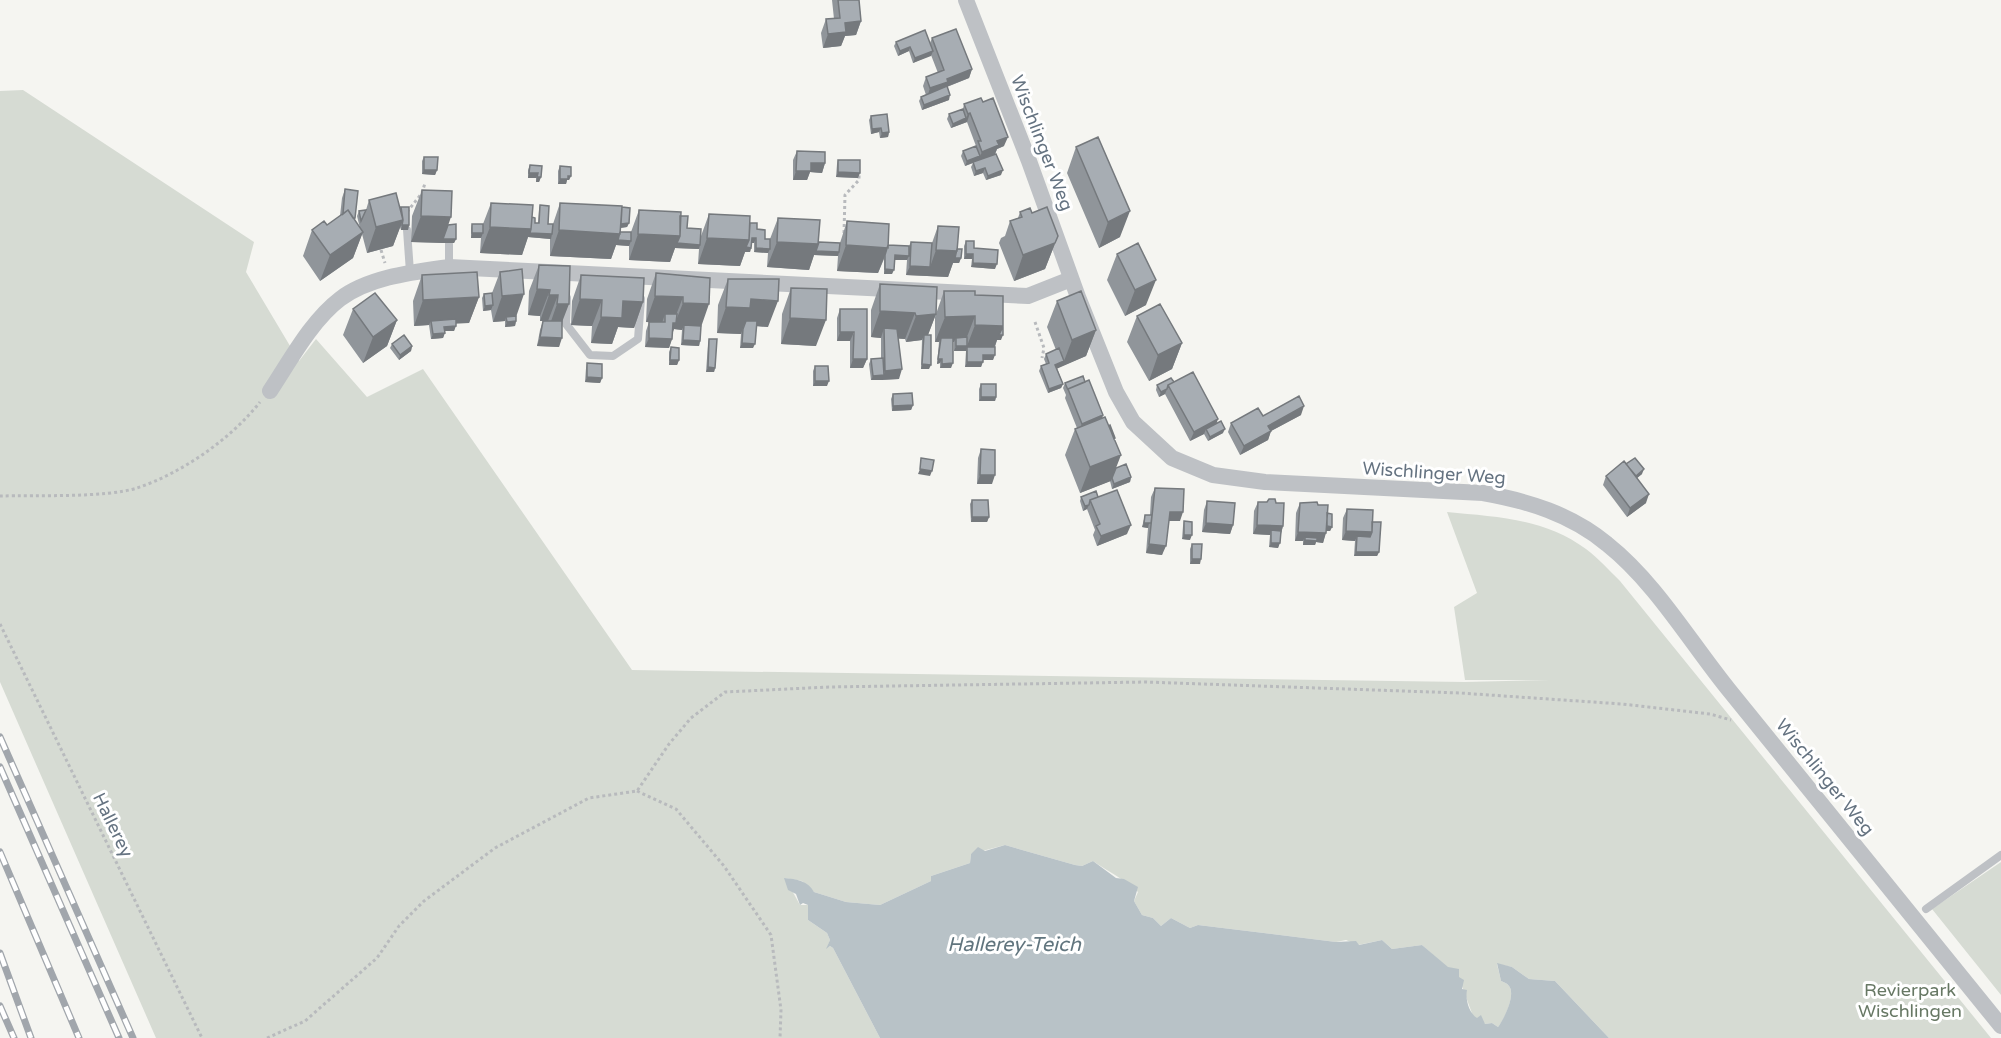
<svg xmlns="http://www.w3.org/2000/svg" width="2001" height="1038" font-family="'Varela Round',sans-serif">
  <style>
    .green { fill: #d6dbd3 }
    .water { fill: #b8c2c7 }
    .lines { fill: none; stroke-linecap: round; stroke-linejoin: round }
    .path { stroke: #b8babd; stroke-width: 3; stroke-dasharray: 3 3; stroke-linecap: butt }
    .lane { stroke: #bec1c5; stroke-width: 8 }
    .street { stroke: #bec1c5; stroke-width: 16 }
    .rail-casing { stroke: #a1a6ac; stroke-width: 7 }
    .rail { stroke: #fff; stroke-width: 4.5; stroke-dasharray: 14; stroke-linecap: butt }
    .wall { fill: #90959a }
    .shaded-wall { fill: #75797d }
    .building { fill: #a7adb3; stroke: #75797d; stroke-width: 1.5 }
    .labels { text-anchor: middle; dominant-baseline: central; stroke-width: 6; stroke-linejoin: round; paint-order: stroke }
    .street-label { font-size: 18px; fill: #657381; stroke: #fff }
    .park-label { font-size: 18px; fill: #677864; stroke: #fff }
    .water-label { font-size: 20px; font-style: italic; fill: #61757e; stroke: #fff }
  </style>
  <rect width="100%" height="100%" fill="#f5f5f1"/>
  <path class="green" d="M 23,90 L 254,242 L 246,272 L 299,361 L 316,339 L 367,397 L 423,369 L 632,670 L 1465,682 L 1550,680 L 1465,680 L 1454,607 L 1477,593 L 1447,512 C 1497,517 1544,518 1586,549 C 1598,558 1609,570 1620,581 L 1991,1038 L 1609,1038 L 1555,981 L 1529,979 L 1512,967 L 1497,964 L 1501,981 C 1503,982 1507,983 1509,986 C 1516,995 1504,1020 1498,1027 L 1492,1023 L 1485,1024 L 1473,1016 L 1459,978 L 1422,945 L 1392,949 L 1382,940 L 1358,945 L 1346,940 L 1336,942 L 1198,925 L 1190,928 L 1171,918 L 1161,926 L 1153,918 L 1142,915 L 1134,901 L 1138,892 C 1124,879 1109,872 1093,861 L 1082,866 L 1075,865 L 1005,845 L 971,854 L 970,863 L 931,876 L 931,881 L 880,905 L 846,902 L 814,892 L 802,881 L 785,878 L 800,905 L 808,905 L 808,920 L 827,933 L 830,940 L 827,948 L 830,946 L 833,948 L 880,1038 L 156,1038 L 0,682 L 0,91 Z
    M 2001,862 L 2001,995 L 1932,909 Z"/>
  <path class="water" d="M 1005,845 L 1075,865 L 1082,866 L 1093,861 L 1116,878 L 1124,879 L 1138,887 L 1134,901 L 1142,915 L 1153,918 L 1161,926 L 1171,918 L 1190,928 L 1198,925 L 1336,942 L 1356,941 L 1359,945 L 1382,940 L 1392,949 L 1422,945 L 1448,967 L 1459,969 L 1459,977 L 1464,980 L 1462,989 L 1467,990 C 1465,999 1469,1013 1477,1018 L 1481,1015 L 1485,1024 L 1492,1023 L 1498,1027 C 1504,1019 1516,995 1509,986 C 1507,983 1503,982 1501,981 L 1497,963 L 1512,967 L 1529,979 L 1555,981 L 1609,1038 L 880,1038 L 833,948 L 830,946 L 826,949 L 830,940 L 827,933 L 808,920 L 808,905 L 803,903 L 800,905 L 796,894 L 788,890 L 784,878 C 797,879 808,881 814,892 L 846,902 L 880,905 L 931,881 L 931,876 L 970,863 L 971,854 L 978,847 L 985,851 Z"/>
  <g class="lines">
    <path class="path" d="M 407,212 L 422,193 L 425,183
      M 844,233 L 845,195 L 859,180 L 859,173
      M 381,250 L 385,263
      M 1035,322 L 1044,348 L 1042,358
      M 0,496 C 36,495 105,498 137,488 C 182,473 231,439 260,402
      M 0,624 L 202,1038
      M 637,791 L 676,809 L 724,866 L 771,935 L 781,1010 L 780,1038
      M 267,1038 L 305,1021 L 377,958 L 399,926 L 424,901 L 495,848 L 589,798 L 637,791 L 669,744 L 691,718 L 725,692 L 829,687 L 1146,682 L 1460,693 L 1622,704 L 1710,714 L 1731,720"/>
    <path class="lane" d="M 407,230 L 410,272
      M 449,244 L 449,267
      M 567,298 L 566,324 L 590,355 L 613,356 L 638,339 L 641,299
      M 1926,909 L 2001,855"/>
    <path class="street" d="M 966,0 L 1029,161 L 1078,297 L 1116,392 L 1133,422 L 1172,458 L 1213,475 L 1265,482 L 1483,493 C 1528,501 1571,514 1607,544 C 1656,583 1690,642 1729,690 C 1820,802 1911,914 2001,1026
      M 270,391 C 290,361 311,321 340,299 C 369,277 414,272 449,267 L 1028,296 L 1071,279"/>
    <defs>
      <path id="rail" d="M 0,737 L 133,1038
        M 0,767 L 119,1038
        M 0,852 L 79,1038
        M 0,953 L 31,1038
        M 0,1006 L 14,1038"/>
    </defs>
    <use href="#rail" class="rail-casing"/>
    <use href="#rail" class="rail"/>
  </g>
  <path class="wall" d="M 832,0 L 859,0 L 861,21 L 856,35 L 845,36 L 841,46 L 823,48 L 821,33 L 826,19 L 834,19 Z
    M 932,38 L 972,69 L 969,78 L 947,87 L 949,100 L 922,110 L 919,101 L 921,97 L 926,95 L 923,86 L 926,77 L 938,73 L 931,55 L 913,63 L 909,51 L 898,56 L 894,46 L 896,42 L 930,43 Z
    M 964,104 L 1004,146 L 997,149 L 995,154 L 1001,175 L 986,180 L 983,173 L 974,176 L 971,167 L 973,163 L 965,166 L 961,156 L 963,151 L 976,146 L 967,122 L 951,128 L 947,119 L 949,114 L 963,109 Z
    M 871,116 L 889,132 L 888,137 L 880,138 L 879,132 L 871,134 L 869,120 Z
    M 1076,147 L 1120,237 L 1099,248 L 1067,173 Z
    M 797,151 L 825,163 L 822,173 L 810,172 L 807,180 L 793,180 L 793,160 Z
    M 424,157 L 437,170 L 435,175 L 422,174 L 422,161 Z
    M 838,160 L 858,178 L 836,177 L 837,164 Z
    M 530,165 L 541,177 L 539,182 L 536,182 L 536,178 L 528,178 L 528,170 Z
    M 560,166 L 571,176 L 569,180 L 567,180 L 566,184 L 558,184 L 558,171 Z
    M 345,189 L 355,220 L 360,228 L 357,216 L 359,211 L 366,210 L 369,200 L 400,210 L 401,207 L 409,225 L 408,230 L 401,230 L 400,227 L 393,246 L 367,253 L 362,234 L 353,258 L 320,281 L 303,256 L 312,230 L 327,225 L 340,216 L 342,198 Z
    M 422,190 L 448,225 L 456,239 L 454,243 L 411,242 L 412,216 Z
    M 491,203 L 532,217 L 535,223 L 538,223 L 539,210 L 540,205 L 548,224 L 553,224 L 560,203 L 622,207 L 629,223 L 627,227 L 621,228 L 620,232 L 631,232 L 639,210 L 680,216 L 687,228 L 701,236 L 709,214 L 750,223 L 765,239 L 770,239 L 778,218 L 819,242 L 840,243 L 847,221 L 888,245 L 909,246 L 911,242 L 932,243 L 938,226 L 957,249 L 961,258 L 959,263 L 953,263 L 948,277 L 906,275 L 907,260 L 894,260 L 892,274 L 884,274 L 884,259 L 878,273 L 837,271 L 838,256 L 814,255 L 809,270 L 767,267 L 768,253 L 754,252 L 754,243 L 752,243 L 750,252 L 745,252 L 740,266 L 698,264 L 699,249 L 675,248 L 670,262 L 629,260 L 629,246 L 616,245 L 611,259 L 550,256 L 550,239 L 528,237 L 522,255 L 480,253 L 481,238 L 471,238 L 471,228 L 472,224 L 483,224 Z
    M 1020,212 L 1032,213 L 1058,236 L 1045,269 L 1014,281 L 999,243 L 1001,238 L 1005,236 L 1010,221 L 1018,218 Z
    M 966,241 L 974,248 L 995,269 L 971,267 L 972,259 L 964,259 L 964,246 Z
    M 1117,254 L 1146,305 L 1125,316 L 1107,280 Z
    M 539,265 L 570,266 L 559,347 L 537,346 L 540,330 L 543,321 L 540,321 L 540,316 L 528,315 L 529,291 Z
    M 500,272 L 516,317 L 516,321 L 515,326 L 505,327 L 505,321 L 493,322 L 491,310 L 483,311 L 482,298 L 484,294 L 492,293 Z
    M 656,273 L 710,278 L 701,326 L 700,341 L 699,346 L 681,345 L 682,330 L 674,329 L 672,332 L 672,339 L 669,348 L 645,347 L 646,331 L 649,322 L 646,322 L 647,299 Z
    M 422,275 L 479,297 L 469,323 L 456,323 L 454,331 L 445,331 L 443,338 L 431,339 L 429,325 L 414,326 L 413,301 Z
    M 581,275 L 643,302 L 634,328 L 618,327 L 612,344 L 591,343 L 592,326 L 571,325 L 572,301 Z
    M 728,279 L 768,327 L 756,326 L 753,348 L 740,348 L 741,334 L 717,333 L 718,305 Z
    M 880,284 L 936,314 L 928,335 L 929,369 L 921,369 L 922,340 L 906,342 L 905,339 L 898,338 L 899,379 L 871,380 L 869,364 L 871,359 L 881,358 L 881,338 L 871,337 L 871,310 Z
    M 791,288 L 816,346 L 781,344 L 782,314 Z
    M 944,291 L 975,295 L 1001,340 L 997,340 L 995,347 L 993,360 L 983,360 L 981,367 L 965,367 L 966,351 L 954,351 L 954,342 L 953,342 L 951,368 L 940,368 L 940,363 L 937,364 L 939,342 L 935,342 L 935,317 Z
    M 1057,301 L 1096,330 L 1086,356 L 1057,368 L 1063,384 L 1061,388 L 1048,393 L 1039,371 L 1041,366 L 1046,364 L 1044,359 L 1046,354 L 1056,350 L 1047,327 Z
    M 353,309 L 397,320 L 387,346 L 363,363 L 343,335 Z
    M 840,309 L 867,359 L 863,368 L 850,368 L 850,341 L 837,341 L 837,318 Z
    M 1137,316 L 1182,343 L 1172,369 L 1149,381 L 1127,342 Z
    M 709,339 L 715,368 L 714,372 L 706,372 L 708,344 Z
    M 392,344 L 412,346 L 411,351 L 399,360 L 390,348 Z
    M 671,347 L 679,360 L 677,365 L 669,365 L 669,352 Z
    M 587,363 L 602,378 L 600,383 L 585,382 L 586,368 Z
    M 815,366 L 827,386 L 813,386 L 813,371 Z
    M 1085,382 L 1103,415 L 1102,418 L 1109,426 L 1115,438 L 1115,440 L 1116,468 L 1131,477 L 1130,482 L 1112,489 L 1110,481 L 1080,493 L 1065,455 L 1075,429 L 1077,428 L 1065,398 L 1066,395 L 1063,388 L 1065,383 Z
    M 1174,382 L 1217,423 L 1223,433 L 1208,441 L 1204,434 L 1190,441 L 1165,394 L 1159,397 L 1156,390 L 1157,385 Z
    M 981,384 L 996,397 L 995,401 L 979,401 L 979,389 Z
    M 893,394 L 913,405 L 911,410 L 892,411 L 891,399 Z
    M 1301,415 L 1271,431 L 1268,440 L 1240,455 L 1228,432 L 1231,423 L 1263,416 Z
    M 981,449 L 992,484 L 977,484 L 978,458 Z
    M 1626,464 L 1642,474 L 1637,478 L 1646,503 L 1627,517 L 1603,485 L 1606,476 Z
    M 1155,488 L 1180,521 L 1169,521 L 1162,555 L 1146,553 L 1148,528 L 1142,527 L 1145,515 L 1150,515 L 1151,497 Z
    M 1081,497 L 1098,497 L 1127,534 L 1097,546 L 1093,535 L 1095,530 L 1087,509 L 1083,511 L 1080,501 Z
    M 972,500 L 989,517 L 987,522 L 971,522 L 970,504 Z
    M 1207,501 L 1233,525 L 1230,534 L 1202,532 L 1204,510 Z
    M 1258,502 L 1283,526 L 1281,534 L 1278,548 L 1269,547 L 1270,535 L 1253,534 L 1254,511 Z
    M 1300,503 L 1318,505 L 1327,513 L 1332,527 L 1330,531 L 1326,531 L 1323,543 L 1316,542 L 1315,545 L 1303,545 L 1303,541 L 1295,541 L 1296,513 Z
    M 1347,509 L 1372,522 L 1379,552 L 1377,556 L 1354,556 L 1355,541 L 1342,540 L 1343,518 Z
    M 1184,521 L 1190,540 L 1182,539 L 1183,526 Z
    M 1192,544 L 1200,564 L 1190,564 L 1190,549 Z"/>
  <path class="shaded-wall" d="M 861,21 L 856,35 L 845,36 L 841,46 L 823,48 L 828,34 L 845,23 Z
    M 910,47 L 909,51 L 898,56 L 900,51 Z
    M 933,51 L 931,56 L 913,63 L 915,58 Z
    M 972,69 L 969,78 L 946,87 L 927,98 L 930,88 L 947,79 Z
    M 950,95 L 949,100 L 922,110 L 924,105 Z
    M 970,113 L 967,122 L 951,128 L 953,124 L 966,118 L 968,114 Z
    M 881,128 L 879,132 L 871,134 L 872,129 Z
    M 889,132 L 888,137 L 880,138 L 882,133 Z
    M 1008,137 L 1004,146 L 997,149 L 995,154 L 965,166 L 967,161 L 980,156 L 982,152 L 997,141 Z
    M 811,163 L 825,163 L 822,173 L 810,172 L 807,180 L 793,180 L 796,171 Z
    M 985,168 L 983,173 L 974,176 L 976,171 Z
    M 424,170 L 437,170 L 435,175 L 422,174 Z
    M 1003,170 L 1001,175 L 986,180 L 988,176 Z
    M 838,172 L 860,173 L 858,178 L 836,177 Z
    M 529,173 L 538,173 L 536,178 L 528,178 Z
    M 568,176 L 571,176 L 569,180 L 567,180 L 566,184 L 558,184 L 560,179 Z
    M 537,177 L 541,177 L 539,182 L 536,182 Z
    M 1130,211 L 1120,237 L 1099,248 L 1108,222 Z
    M 421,216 L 451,217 L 442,243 L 411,242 Z
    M 403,220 L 393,246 L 367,253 L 376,227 Z
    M 629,223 L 627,227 L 610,229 L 611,225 Z
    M 402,225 L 409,225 L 408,230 L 401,230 Z
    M 490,227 L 531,229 L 552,234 L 551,239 L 528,237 L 522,255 L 480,253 Z
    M 559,230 L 620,234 L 631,241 L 629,246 L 616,245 L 611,259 L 550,256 Z
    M 363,232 L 353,258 L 320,281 L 330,255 Z
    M 472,233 L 483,233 L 481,238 L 471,238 Z
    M 638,234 L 680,236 L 700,245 L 699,249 L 675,248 L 670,262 L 629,260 Z
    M 1058,236 L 1045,269 L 1014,281 L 1023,255 Z
    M 707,238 L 749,240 L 751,248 L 750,252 L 745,252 L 740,266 L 698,264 Z
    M 752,238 L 756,238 L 754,243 L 750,243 Z
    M 443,239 L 456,239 L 454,243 L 442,243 Z
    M 777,242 L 818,244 L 839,252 L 838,256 L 814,255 L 809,270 L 767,267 Z
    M 846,245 L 888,248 L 878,273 L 837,271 Z
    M 756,248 L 770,249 L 768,253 L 754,252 Z
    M 936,250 L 957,251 L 961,258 L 959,263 L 953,263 L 948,277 L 906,275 L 910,266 L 930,267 Z
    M 966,254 L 973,254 L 972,259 L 964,259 Z
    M 895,255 L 909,256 L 907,260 L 893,260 Z
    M 973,263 L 997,264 L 995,269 L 971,267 Z
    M 885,269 L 894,270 L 892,274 L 884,274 Z
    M 1156,280 L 1146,305 L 1125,316 L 1135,290 Z
    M 537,289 L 550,290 L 540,316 L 528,315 Z
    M 524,294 L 515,320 L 506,317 L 505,321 L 493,322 L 502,296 Z
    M 549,295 L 558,295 L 548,321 L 540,321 Z
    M 655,296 L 683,297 L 673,323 L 675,323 L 683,303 L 709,304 L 700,330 L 684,325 L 682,330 L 674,329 L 673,332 L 669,332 L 665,314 L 662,323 L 646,322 Z
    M 479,297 L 469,323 L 431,325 L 431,321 L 429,325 L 414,326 L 423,300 Z
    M 580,299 L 602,300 L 592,326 L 571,325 Z
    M 751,299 L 778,301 L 768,327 L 744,325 L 741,334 L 717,333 L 726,307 Z
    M 623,301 L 643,302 L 634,328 L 618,327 L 612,344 L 591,343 L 601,317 Z
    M 557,304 L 569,304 L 559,330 L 548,330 Z
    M 493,305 L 491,310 L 483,311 L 485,306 Z
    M 880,311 L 915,313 L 905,339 L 884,338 L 884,328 L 881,338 L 871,337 Z
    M 936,314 L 926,340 L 924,335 L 922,340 L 906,342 L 916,316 Z
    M 975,316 L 965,342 L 956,338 L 954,342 L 940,342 L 941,338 L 939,342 L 935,342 L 945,317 Z
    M 790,318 L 826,320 L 816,346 L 781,344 Z
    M 397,320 L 387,346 L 363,363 L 373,337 Z
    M 516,321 L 515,326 L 505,327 L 507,322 Z
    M 975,325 L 1003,326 L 1003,335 L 1001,340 L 997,340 L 993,351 L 967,347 L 966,351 L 954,351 L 956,346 L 967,346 Z
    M 456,326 L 454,331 L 443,331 L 444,327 Z
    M 1096,330 L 1086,356 L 1054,370 L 1055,365 L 1064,361 L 1072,340 Z
    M 840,332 L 854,332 L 850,341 L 837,341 Z
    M 445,333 L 443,338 L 431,339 L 433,334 Z
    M 540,337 L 562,338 L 559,347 L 537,346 Z
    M 649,338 L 672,339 L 669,348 L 645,347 Z
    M 683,340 L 700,341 L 699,346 L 681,345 Z
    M 742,343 L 755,344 L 753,348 L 740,348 Z
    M 1182,343 L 1172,369 L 1149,381 L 1158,355 Z
    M 412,346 L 411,351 L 399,360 L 400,355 Z
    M 983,355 L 995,355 L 993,360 L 981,360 Z
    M 853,359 L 867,359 L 863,368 L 850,368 Z
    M 938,359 L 942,359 L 940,363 L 937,364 Z
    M 670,360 L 679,360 L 677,365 L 669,365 Z
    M 967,362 L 983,362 L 981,367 L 965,367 Z
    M 953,363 L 951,368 L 940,368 L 942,364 Z
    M 922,364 L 931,365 L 929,369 L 921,369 Z
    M 708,367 L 715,368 L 714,372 L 706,372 Z
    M 902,369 L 899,379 L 882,380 L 885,371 Z
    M 884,375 L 882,380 L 871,380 L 873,376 Z
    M 587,377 L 602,378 L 600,383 L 585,382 Z
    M 815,381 L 829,381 L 827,386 L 813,386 Z
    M 1063,384 L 1061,388 L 1048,393 L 1049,389 Z
    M 1167,389 L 1165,394 L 1159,397 L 1161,392 Z
    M 981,397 L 996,397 L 995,401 L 979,401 Z
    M 913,405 L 911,410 L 892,411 L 893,406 Z
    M 1304,406 L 1301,415 L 1271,431 L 1268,440 L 1240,455 L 1244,446 L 1268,426 Z
    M 1103,415 L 1100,424 L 1080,428 L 1082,424 Z
    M 1218,419 L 1215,428 L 1206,429 L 1204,434 L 1190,441 L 1194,432 Z
    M 1225,429 L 1223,433 L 1208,441 L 1210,437 Z
    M 1121,455 L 1111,481 L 1080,493 L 1090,467 Z
    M 920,469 L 932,471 L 930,476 L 918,474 Z
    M 1644,469 L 1642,474 L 1631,483 L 1632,479 Z
    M 980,475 L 995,475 L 992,484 L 977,484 Z
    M 1131,477 L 1130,482 L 1112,489 L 1114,484 Z
    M 1649,494 L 1646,503 L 1627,517 L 1630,508 Z
    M 1089,505 L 1087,509 L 1083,511 L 1085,506 Z
    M 1170,512 L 1183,512 L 1180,521 L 1167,521 Z
    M 972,517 L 989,517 L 987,522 L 971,522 Z
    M 1144,523 L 1149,523 L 1148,528 L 1142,527 Z
    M 1206,523 L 1233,525 L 1230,534 L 1202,532 Z
    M 1131,525 L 1127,534 L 1097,546 L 1101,536 Z
    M 1257,525 L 1283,526 L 1280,536 L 1271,530 L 1270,535 L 1253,534 Z
    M 1325,526 L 1332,527 L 1330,531 L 1323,531 Z
    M 1346,531 L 1372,532 L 1368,541 L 1357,536 L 1355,541 L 1342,540 Z
    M 1298,532 L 1326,533 L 1323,543 L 1316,542 L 1315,545 L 1303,545 L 1305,537 L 1303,541 L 1295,541 Z
    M 1184,535 L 1192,535 L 1190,540 L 1182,539 Z
    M 1271,543 L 1280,543 L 1278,548 L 1269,547 Z
    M 1149,544 L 1166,546 L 1162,555 L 1146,553 Z
    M 1356,552 L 1379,552 L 1377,556 L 1354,556 Z
    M 1192,559 L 1201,559 L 1200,564 L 1190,564 Z"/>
  <path class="building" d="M 838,0 L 859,0 L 861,21 L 845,23 L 846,32 L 828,34 L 826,19 L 840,18 Z
    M 956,29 L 972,69 L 947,79 L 948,82 L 930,88 L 926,77 L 944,70 L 932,38 Z
    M 925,30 L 933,51 L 915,58 L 910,47 L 900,51 L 896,42 Z
    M 947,86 L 950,95 L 924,105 L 921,97 Z
    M 981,98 L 983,102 L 993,98 L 1008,137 L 997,141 L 999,145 L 982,152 L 978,141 L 981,141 L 970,113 L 968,114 L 964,104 Z
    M 963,109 L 966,118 L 953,124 L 949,114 Z
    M 887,114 L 889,132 L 882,133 L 881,128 L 872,129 L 871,116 Z
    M 1098,137 L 1130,211 L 1108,222 L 1076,147 Z
    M 976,146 L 980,156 L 967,161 L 963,151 Z
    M 797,151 L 825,152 L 825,163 L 811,163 L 811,171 L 796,171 Z
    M 996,154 L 1003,170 L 988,176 L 985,168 L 976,171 L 973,162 Z
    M 424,157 L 438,157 L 437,170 L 424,170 Z
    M 838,160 L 860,160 L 860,173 L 838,172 Z
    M 530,165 L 542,166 L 541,177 L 537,177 L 538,173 L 529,173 Z
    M 560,166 L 571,167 L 571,176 L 568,176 L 568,179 L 560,179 Z
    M 345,189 L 358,191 L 355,218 L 353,218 L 348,210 L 343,214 Z
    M 422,190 L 452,191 L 451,217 L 421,216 Z
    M 396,193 L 403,220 L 376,227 L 369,200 Z
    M 491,203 L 533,205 L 531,229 L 490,227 Z
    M 560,203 L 622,206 L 620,234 L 559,230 Z
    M 540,205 L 549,206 L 548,224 L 553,224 L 552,234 L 530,233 L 531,229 L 532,217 L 535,218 L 535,223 L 539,223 Z
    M 401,207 L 409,207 L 409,225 L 402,225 L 403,220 Z
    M 622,207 L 630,208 L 629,223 L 621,224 Z
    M 1047,207 L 1058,236 L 1055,243 L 1023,255 L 1010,221 L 1022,217 L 1020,212 L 1030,208 L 1032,213 Z
    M 348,210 L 363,232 L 330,255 L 312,230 L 324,221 L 327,225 Z
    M 366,210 L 361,221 L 359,211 Z
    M 639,210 L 681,212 L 680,236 L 638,234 Z
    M 709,214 L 750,216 L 749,240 L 707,238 Z
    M 680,216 L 688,216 L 687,228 L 701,229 L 700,245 L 677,243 L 680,236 Z
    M 778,218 L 820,220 L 818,244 L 777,242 Z
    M 847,221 L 889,224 L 888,248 L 846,245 Z
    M 750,223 L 757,223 L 757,229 L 765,230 L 765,239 L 770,239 L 770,249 L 756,248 L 756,238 L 752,238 L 751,248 L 746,247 L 749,240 Z
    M 456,224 L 456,239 L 443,239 L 448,225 Z
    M 472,224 L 483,224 L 483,233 L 472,233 Z
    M 938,226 L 959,227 L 957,251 L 936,250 Z
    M 620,232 L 631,232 L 631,241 L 618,240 Z
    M 966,241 L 974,241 L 974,248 L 998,250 L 997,264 L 973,263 L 973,254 L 966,254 Z
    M 819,242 L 840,243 L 839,252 L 816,251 Z
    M 911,242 L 932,243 L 930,267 L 910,266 Z
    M 1138,243 L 1156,280 L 1135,290 L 1117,254 Z
    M 888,245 L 909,246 L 909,256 L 895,255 L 894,270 L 885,269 L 885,255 Z
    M 957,249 L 962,249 L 961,258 L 955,258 Z
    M 539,265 L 570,266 L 569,304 L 557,304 L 558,295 L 549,295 L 550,290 L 537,289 Z
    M 522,269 L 524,294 L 502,296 L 500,272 Z
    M 477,272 L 479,297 L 423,300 L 422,275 Z
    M 656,273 L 710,278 L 709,304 L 683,303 L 683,297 L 655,296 Z
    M 581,275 L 644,278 L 643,302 L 623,301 L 622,318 L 601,317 L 602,300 L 580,299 Z
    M 728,279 L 779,279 L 778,301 L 751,299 L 750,308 L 726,307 Z
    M 880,284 L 937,287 L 936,314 L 916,316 L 915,313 L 880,311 Z
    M 791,288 L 827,289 L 826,320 L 790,318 Z
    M 944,291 L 975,291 L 975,295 L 1003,296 L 1003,326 L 975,325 L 975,316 L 945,317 Z
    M 1081,291 L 1096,330 L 1072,340 L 1057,301 Z
    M 375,293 L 397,320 L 373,337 L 353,309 Z
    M 492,293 L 493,305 L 485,306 L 484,294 Z
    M 1160,304 L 1182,343 L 1158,355 L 1137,316 Z
    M 840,309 L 867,309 L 867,359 L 853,359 L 854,332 L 840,332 Z
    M 665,314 L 677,314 L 676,323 L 673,323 L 672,339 L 649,338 L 649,322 L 665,322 Z
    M 516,316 L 516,321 L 507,322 L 506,317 Z
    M 456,319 L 456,326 L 444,327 L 445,333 L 433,334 L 431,321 Z
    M 1003,319 L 1003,335 L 999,335 L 1003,326 Z
    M 543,321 L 562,321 L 562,338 L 540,337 Z
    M 746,321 L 757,321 L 755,344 L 742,343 L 743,329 Z
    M 684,325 L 701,326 L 700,341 L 683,340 Z
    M 884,328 L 897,329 L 902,369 L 885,371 Z
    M 404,335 L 412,346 L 400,355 L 392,344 Z
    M 924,335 L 931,335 L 931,365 L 922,364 Z
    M 967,337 L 967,346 L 956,346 L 956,338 Z
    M 941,338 L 953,338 L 953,363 L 942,364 L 942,359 L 938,359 Z
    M 709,339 L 717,339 L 715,368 L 708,367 Z
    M 671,347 L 679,348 L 679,360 L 670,360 Z
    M 967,347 L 995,347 L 995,355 L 983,355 L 983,362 L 967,362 Z
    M 1059,348 L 1064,361 L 1055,365 L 1063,384 L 1049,389 L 1041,366 L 1049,363 L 1046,354 Z
    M 883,358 L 884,375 L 873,376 L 871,359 Z
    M 587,363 L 602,364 L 602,378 L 587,377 Z
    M 815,366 L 828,366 L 829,381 L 815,381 Z
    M 1193,372 L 1218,419 L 1194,432 L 1168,385 Z
    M 1083,376 L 1085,382 L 1068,389 L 1068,390 L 1065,383 Z
    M 1171,378 L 1174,382 L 1168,385 L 1167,389 L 1161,392 L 1157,385 Z
    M 1089,380 L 1103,415 L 1082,424 L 1068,389 Z
    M 981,384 L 996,384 L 996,397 L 981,397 Z
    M 912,393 L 913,405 L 893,406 L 893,394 Z
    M 1299,396 L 1304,406 L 1268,426 L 1271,431 L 1244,446 L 1231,423 L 1258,408 L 1263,416 Z
    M 1105,417 L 1121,455 L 1090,467 L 1075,429 Z
    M 1221,421 L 1225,429 L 1210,437 L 1206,429 Z
    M 1110,425 L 1115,438 L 1114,439 L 1109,426 Z
    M 981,449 L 995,450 L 995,475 L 980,475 Z
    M 921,458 L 934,460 L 932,471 L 920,469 Z
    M 1635,458 L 1644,469 L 1636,476 L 1626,464 Z
    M 1624,461 L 1649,494 L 1630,508 L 1606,476 Z
    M 1126,464 L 1131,477 L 1114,484 L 1112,478 L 1116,468 Z
    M 1155,488 L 1184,489 L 1183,512 L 1170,512 L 1166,546 L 1149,544 Z
    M 1117,490 L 1131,525 L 1101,536 L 1096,526 L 1100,524 L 1090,500 Z
    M 1096,491 L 1098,497 L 1090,500 L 1089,505 L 1085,506 L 1081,497 Z
    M 1269,499 L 1275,499 L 1276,503 L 1284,503 L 1283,526 L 1257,525 L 1258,502 L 1267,502 Z
    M 972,500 L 988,500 L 989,517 L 972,517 Z
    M 1207,501 L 1235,503 L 1233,525 L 1206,523 Z
    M 1317,502 L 1318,505 L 1328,505 L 1326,533 L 1298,532 L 1300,503 Z
    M 1347,509 L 1373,510 L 1372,532 L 1346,531 Z
    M 1327,513 L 1332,514 L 1332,527 L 1327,526 Z
    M 1145,515 L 1152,515 L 1151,523 L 1144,523 Z
    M 1184,521 L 1192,522 L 1192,535 L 1184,535 Z
    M 1372,522 L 1381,522 L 1379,552 L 1356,552 L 1357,536 L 1370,537 L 1372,532 Z
    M 1271,530 L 1281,531 L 1280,543 L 1271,543 Z
    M 1305,537 L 1317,538 L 1317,541 L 1305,540 Z
    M 1192,544 L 1202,544 L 1201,559 L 1192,559 Z"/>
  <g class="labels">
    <g class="street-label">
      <text transform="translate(1042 143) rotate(69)">Wischlinger Weg</text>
      <text transform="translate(1434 473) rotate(4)">Wischlinger Weg</text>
      <text transform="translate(1825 777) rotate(51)">Wischlinger Weg</text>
      <text transform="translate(113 825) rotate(64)">Hallerey</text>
    </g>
    <g class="park-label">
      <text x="1910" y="990">Revierpark<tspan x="1910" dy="21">Wischlingen</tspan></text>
    </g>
    <g class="water-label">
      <text x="1014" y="945">Hallerey-Teich</text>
    </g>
  </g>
</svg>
